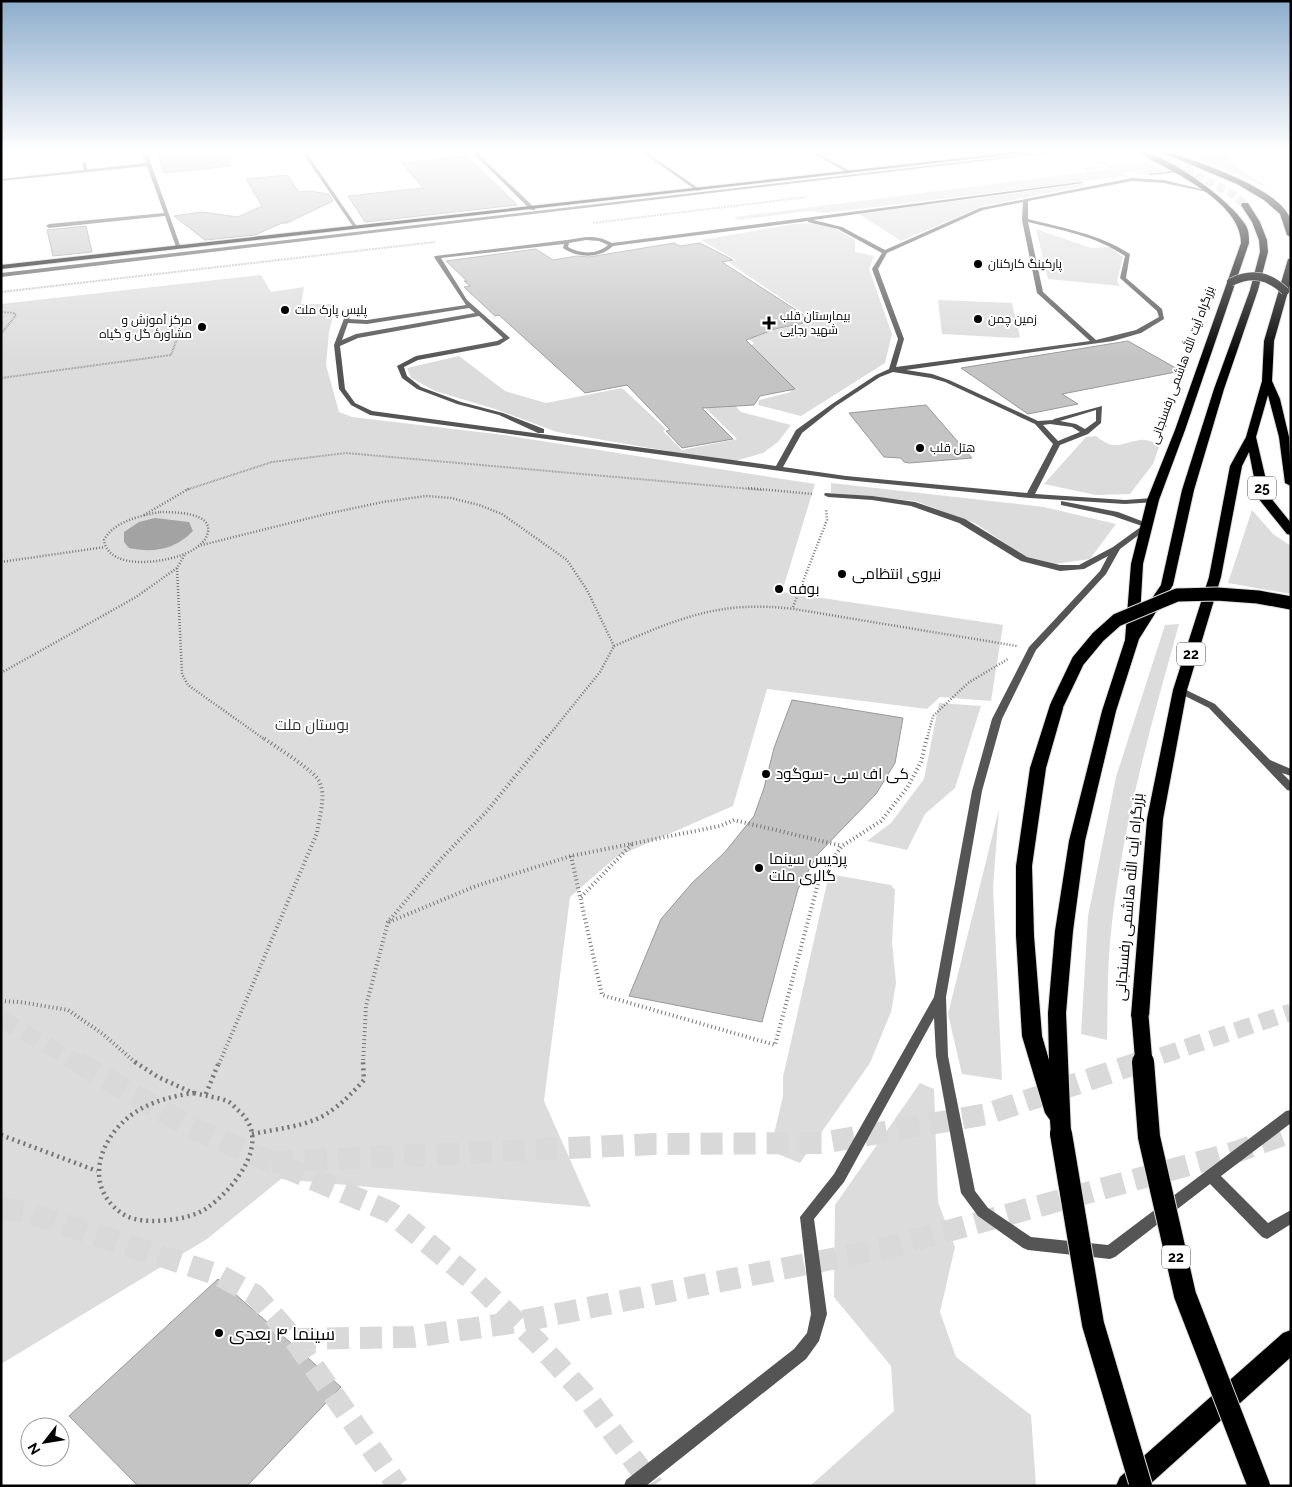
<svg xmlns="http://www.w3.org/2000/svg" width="1292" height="1487" font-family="Raleway,Cairo,sans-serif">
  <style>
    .green { fill: #dcdcdc }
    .water { fill: #a3a3a3 }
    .building { fill: #c4c4c4; stroke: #999 }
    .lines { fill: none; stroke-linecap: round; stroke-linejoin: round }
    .highway-tunnel-far2 { stroke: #d9d9d9; stroke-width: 8; stroke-dasharray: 8 4; stroke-linecap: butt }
    .highway-tunnel-far1 { stroke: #d9d9d9; stroke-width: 17; stroke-dasharray: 17 9; stroke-linecap: butt }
    .highway-tunnel { stroke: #d9d9d9; stroke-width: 22; stroke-dasharray: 22 11; stroke-linecap: butt }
    .primary-casing { stroke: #dbdbdb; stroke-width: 2 }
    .highway-casing { stroke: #dbdbdb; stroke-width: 2 }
    .path-far3 { stroke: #777; stroke-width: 2; stroke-dasharray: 0.5 1; stroke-linecap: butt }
    .path-far2 { stroke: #777; stroke-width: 2.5; stroke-dasharray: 1 2; stroke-linecap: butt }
    .path-far1 { stroke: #777; stroke-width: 4; stroke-dasharray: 1 3; stroke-linecap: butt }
    .path { stroke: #777; stroke-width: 4.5; stroke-dasharray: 2 4; stroke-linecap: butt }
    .lane { fill: #555; fill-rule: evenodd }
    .street { fill: #555; fill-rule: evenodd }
    .primary { fill: #000; fill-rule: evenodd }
    .highway { fill: #000; fill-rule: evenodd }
    .highway-bridge-far3-casing { stroke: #dbdbdb; stroke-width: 9; stroke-linecap: butt }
    .highway-bridge-far2-casing { stroke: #dbdbdb; stroke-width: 15; stroke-linecap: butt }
    .highway-bridge-far1-casing { stroke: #dbdbdb; stroke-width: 19; stroke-linecap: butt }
    .highway-bridge-casing { stroke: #dbdbdb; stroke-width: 24; stroke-linecap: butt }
    .highway-bridge-far3 { stroke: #000; stroke-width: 8 }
    .highway-bridge-far2 { stroke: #000; stroke-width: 13 }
    .highway-bridge-far1 { stroke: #000; stroke-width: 17 }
    .highway-bridge { stroke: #000; stroke-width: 22 }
    .poi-dot { fill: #000; stroke: #fff; stroke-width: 2 }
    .labels { text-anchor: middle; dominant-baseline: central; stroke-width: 4; stroke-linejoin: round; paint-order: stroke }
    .far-poi-label { font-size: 12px; fill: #000; stroke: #fff; text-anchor: start }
    .far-street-label { font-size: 12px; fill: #000; stroke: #fff }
    .shield { fill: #fff; stroke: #4c4c4c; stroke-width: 1 }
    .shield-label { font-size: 14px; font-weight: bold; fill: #000 }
    .poi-label { font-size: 15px; fill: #000; stroke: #fff; text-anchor: start }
    .park-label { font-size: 15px; fill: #333; stroke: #fff }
    .street-label { font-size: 15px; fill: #000; stroke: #fff }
    .near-poi-label { font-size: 18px; fill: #000; stroke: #fff; text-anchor: start }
  </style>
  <rect width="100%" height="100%" fill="#fff"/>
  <path class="green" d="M 1182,152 L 1228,152 C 1233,170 1257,180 1272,189 Z
    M 1127,161 L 1147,163 L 1164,170 L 1139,175 L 1132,172 L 1124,173 L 1128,176 L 826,213 L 809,211 L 738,220 L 734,217 L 1111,169 L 1099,163 C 1109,162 1117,166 1127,161 Z
    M 1083,184 L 1087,185 L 984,206 L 901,241 L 859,214 Z
    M 817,223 L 836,229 L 855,240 L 855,252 L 874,256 L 869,269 L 892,334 L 885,363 L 801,416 L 758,405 L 759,400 L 791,392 L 746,349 L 754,343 L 699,303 L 728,298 L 775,330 L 815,321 L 728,262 L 736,260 L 701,240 L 794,224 Z
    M 1036,229 L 1091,248 L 1110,247 L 1123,257 L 1117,281 L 1120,286 L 1048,279 Z
    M 261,275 L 271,292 L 304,287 L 301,304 L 336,304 L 329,332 L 326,365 L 339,412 L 352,417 L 504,435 L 815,484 L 782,592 L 1003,625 L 991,701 L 940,697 L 927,709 L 767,689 L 733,806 L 616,857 L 570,897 L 544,1101 L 591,1207 L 281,1179 L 207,1239 L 1,1364 L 1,304 Z
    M 938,300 L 1012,303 L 1020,337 L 1015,338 L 942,334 Z
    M 459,356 L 505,391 L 546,403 L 622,388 L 666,429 L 663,431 L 682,450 L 737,439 L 690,393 L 717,386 L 741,412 L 791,425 L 778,442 L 763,453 L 735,461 L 690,455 L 557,432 L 495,409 L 435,391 L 411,378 L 407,368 Z
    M 1096,436 C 1116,452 1119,443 1140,440 C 1146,439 1154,443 1160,444 L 1153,464 L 1130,494 L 1096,495 L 1044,484 L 1086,437 Z
    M 831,483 L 1044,507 L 1116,524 L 1090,559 L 1055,564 L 1024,556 L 975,523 L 915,501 L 831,493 Z
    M 1252,510 L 1273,534 L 1291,546 L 1291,594 L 1228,583 Z
    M 1179,624 C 1150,729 1120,833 1110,942 C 1107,974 1108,1007 1107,1040 L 1081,1034 L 1088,916 L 1116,777 L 1165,625 Z
    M 939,703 L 981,706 L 955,788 L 925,814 L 907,850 L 867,841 L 891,823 L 924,779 Z
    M 999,809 L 993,887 L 1002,1080 L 962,1074 L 948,1014 Z
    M 829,874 L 891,885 L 895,890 L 892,942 L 896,983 L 891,1012 L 870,1063 L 800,1163 L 770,1151 L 783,1096 L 783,1077 Z
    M 920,1083 L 934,1089 L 938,1202 L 955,1247 L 940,1312 L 956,1357 L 1031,1415 L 1036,1486 L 810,1486 L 894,1411 L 891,1366 L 834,1297 L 835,1205 Z"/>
  <path class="water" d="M 155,518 L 189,522 L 193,531 C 175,550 153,553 129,548 L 124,542 L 124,532 L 139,522 Z"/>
  <path class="building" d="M 157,152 L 230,152 L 231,166 L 164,173 Z
    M 467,156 L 517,205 L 365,222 L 348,196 L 423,188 L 402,163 Z
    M 287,175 L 299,192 L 309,191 L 329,194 L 333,201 L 287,223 L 282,223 L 255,235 L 205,240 L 174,216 L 202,212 L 238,217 L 262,206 L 246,179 Z
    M 86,226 L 92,252 L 53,256 L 47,230 Z
    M 674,243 L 680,246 L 700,243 L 733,260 L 722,262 L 813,321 L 775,329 L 746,340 L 795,389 L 760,396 L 754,405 L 702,408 L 733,439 L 682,448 L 666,431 L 670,430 L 627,385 L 585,393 L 499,315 L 495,316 L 464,287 L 470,286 L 464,281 L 467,281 L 446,261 L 536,249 L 553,260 L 577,256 L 589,257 Z
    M 1128,341 L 1181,371 L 1062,394 L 1078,404 L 1028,414 L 961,368 Z
    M 926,405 L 972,458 L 909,463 L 904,462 L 901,458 L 884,457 L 849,413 Z
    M 792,700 L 903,718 L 895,763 L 876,794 L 818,854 L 798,889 L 762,1022 L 629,996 L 661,919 L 692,883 L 725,852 L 754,816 L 764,788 L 774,748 Z
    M 218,1279 L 341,1387 L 247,1486 L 138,1486 L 69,1416 Z"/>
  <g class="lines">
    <path class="highway-tunnel-far2" d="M 1154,152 L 1232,194 L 1245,205"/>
    <path class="highway-tunnel-far1" d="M 1,1019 L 79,1064
      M 1137,1064 L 1291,1012"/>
    <path class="highway-tunnel" d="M 77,1062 L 190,1127 L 390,1212 L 476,1283 L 537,1342 L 584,1394 L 653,1486
      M 272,1162 L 655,1144 L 822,1143 L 987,1114 L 1141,1062
      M 1,1208 L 29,1213 L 219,1275 L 255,1295 L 294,1339 L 398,1486
      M 294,1339 L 412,1337 L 518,1322 L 886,1248 L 1236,1152 L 1291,1132"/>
    <defs>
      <path id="primary" d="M 1017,152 L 1032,152 L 1,269 L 1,265 Z"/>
      <path id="highway" d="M 1139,152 C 1165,152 1231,201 1245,224 C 1249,230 1249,236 1249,243 L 1185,430 L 1159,500 L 1143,564 L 1140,616 L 1161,585 L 1182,490 L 1214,389 L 1250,290 L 1260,252 L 1259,240 L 1252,222 L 1241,205 L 1242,203 L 1248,203 L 1260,222 L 1267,240 L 1268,252 L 1258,290 L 1224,389 L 1194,490 L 1173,585 L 1139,639 L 1116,711 L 1085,841 L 1073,931 L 1066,1013 L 1071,1134 L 1068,1140 L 1061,1143 L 1054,1140 L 1051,1134 L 1050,1120 L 1045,1113 L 1022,1036 L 1016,936 L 1016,866 L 1030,768 L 1050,705 L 1052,702 L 1062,702 L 1064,705 L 1046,768 L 1032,866 L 1034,936 L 1042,1036 L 1049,1060 L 1048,1013 L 1055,931 L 1069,841 L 1102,711 L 1125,640 L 1131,564 L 1147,500 L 1175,430 L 1241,243 C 1241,208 1192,182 1165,167 C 1157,162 1145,158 1139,152 Z
        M 1161,152 L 1169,152 C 1199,163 1277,187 1290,218 C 1292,224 1291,231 1291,237 L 1287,235 L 1280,214 L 1264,200 L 1237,184 Z
        M 1288,259 L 1291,259 L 1291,281 L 1274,341 L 1272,381 L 1280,399 L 1289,437 L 1291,486 L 1285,483 L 1279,437 L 1268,395 L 1256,437 L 1270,497 L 1291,523 L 1291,535 L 1287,534 L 1258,498 L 1249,452 L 1242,466 L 1221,577 L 1187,690 L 1163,819 L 1149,1016 L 1147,1021 L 1140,1023 L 1133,1021 L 1131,1016 L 1147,819 L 1173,690 L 1209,577 L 1230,466 L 1246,437 L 1262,381 L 1264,341 Z
        M 1291,1330 L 1291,1357 L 1148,1486 L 1116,1486 L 1120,1477 L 1283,1333 Z"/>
    </defs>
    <use href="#primary" class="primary-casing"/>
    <use href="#highway" class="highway-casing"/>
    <path class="path-far3" d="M 1086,169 L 1102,167
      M 593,223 L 807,197
      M 1,292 L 435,242
      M 1,312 L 14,313 L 16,315 L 1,334
      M 1,378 L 171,355 L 181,328
      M 186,490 L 272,462 L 346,453 L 762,490"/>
    <path class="path-far2" d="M 748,488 L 813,494
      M 160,512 C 173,512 216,512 207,535 C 205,542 198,547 191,551 C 171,562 109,573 104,540 C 114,521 140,516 160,512 Z
      M 144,515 L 190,488
      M 198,546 L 326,514 L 383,502 L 426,496 L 451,498 L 479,505 L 502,514 L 567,560 L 587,590 L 614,646 L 600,672 L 546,739
      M 1,562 L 105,547
      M 177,568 L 182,674 L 188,685 L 264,739
      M 793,607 L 827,520 L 826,509
      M 614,646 C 680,618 720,600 794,609 L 1017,646
      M 1,673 L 136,597 L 177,568 L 185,554
      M 927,739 L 933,716 L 968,683 L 1008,659"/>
    <path class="path-far1" d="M 571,856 L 602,995 L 775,1045 L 820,876 L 842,846 L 881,821 L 907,788 L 921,762 L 927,737
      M 581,897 L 632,844
      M 389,922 L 476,886 L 571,856 L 720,826 L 734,820 L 842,846
      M 1,1001 L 20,1002 L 68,1010 L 103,1034 L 137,1064
      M 219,1064 L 317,833 C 319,818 326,798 320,783 C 316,771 274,746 262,737
      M 363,1064 L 366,1006 L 388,922 L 441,859 L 487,811 L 547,737"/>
    <path class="path" d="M 135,1062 L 158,1077 L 193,1093
      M 194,1093 C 205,1096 217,1097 227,1101 C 232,1103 235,1108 239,1111 C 273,1141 235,1188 207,1208 C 192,1218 173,1220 156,1221 C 144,1221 130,1220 120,1212 C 84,1185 99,1140 130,1116 C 148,1102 172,1096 194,1093 Z
      M 206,1094 L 219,1062
      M 252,1134 C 309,1123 323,1126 364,1080 L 363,1062
      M 1,1135 L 97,1171"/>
    <path class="lane" d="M 1047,152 L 1058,152 L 1,277 L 1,273 Z
      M 82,162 L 86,163 L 88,172 L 84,171 Z
      M 1181,170 L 1179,172 L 1150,175 L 1148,174 Z
      M 1132,178 L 1164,180 L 1209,191 L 1207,192 L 1164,183 L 1132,181 L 1028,201 L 1028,219 C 1063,228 1099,234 1130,254 L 1126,278 L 1162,309 L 1164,319 L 1141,333 L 1113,341 L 906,370 L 932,374 L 949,380 L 1038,421 L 1053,420 L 1054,419 L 1102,406 L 1101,423 L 1088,434 L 1060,445 L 1035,494 L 1125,500 L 1153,498 L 1157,500 L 1156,502 L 1125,504 L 1030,498 L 846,480 L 370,415 L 351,405 L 339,389 L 334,345 L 348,308 L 353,309 L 349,319 L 367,320 L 466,305 L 434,257 L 435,256 L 567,240 C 585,237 595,234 612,243 L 1081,182 L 1083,183 L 813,220 L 842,227 L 885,250 L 980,208 ZM 1023,202 L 1022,220 L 1037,293 L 1090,341 L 896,367 L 904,339 L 878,269 L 887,253 L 983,210 ZM 808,221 L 808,222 L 838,229 L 882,253 L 872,269 L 898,339 L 889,369 L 876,375 L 832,404 L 796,430 L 776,466 L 372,411 L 355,403 L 345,389 L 340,346 L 358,338 L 479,316 L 503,338 L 497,341 L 416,356 L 397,366 L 402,378 L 417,389 L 457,404 L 499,415 L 538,433 L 544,433 L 544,429 L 503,413 L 461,402 L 421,387 L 407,376 L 404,367 L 418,360 L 499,345 L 510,338 L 467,300 L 441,258 L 564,244 L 563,248 C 577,258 600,259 613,246 ZM 1028,222 C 1061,230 1096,236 1125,256 L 1120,278 L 1157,311 L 1159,317 L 1136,330 L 1096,340 L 1043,292 ZM 586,240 L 599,241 L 608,245 C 597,255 580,254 568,247 L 569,243 ZM 469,308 L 475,313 L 356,334 L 342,340 L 348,323 L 367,324 ZM 893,372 L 931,378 L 945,382 L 1035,424 L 1053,444 L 1027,493 L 846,476 L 783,467 L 802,433 L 836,406 L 880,377 ZM 1096,410 L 1096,421 L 1085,429 L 1076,424 L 1060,421 ZM 1050,424 L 1072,427 L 1080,432 L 1058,441 L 1043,425 Z
      M 825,493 L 872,496 L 915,502 L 965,519 L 1027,557 L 1060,565 L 1079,565 L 1113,547 L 1142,526 L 1113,516 L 1061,505 L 1061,501 L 1118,512 L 1152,525 L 1120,549 L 1106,574 L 1036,650 L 1002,719 L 982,791 L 946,997 L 948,1056 L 975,1191 L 988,1208 L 1031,1237 L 1108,1245 L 1286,1111 L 1291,1110 L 1291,1123 L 1221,1176 L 1268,1223 L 1291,1210 L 1291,1224 L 1267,1239 L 1262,1237 L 1210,1184 L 1115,1257 L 1110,1259 L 1028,1250 L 1023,1248 L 978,1216 L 961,1193 L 936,1056 L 934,1018 L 844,1182 L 814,1219 L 827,1314 L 819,1341 L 806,1359 L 646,1486 L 624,1486 L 626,1480 L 794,1349 L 807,1333 L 811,1314 L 800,1217 L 834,1174 L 934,997 L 972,791 L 992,719 L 1029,647 L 1100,571 L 1108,556 L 1084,569 L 1060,571 L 1021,561 L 959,523 L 911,506 L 872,500 L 828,497 L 824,495 Z
      M 1180,687 L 1215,704 L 1270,760 L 1291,769 L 1291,776 L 1282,773 L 1291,782 L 1291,791 L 1287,790 L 1209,708 L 1177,692 L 1175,690 L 1177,688 Z"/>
    <path class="street" d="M 142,152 L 146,152 L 151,164 L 181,248 L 176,247 L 165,216 L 49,228 L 46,226 L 49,224 L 164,213 L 147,166 L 1,181 L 1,179 L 146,163 Z
      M 302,152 L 306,152 L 358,228 L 354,228 Z
      M 472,152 L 476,152 L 535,208 L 535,210 L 531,210 Z
      M 642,152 L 646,152 L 701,190 L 697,191 Z
      M 811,152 L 816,152 L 852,172 L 848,173 Z
      M 981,152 L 986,152 L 994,156 L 990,157 Z"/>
    <use href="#primary" class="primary"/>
    <use href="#highway" class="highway"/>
    <defs>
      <path id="highway-bridge-far3" d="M 1231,282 C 1252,272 1268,275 1285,291"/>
      <path id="highway-bridge-far2" d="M 1057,705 L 1078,661 L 1098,637 L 1117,620 L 1177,595 L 1217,594 L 1258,597 L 1291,603"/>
      <path id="highway-bridge-far1" d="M 1140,1016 L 1144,1064"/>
      <path id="highway-bridge" d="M 1143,1062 L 1149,1137 L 1185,1295 L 1259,1486
        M 1061,1134 L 1093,1324 L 1141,1486"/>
    </defs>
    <use href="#highway-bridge-far3" class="highway-bridge-far3-casing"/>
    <use href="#highway-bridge-far2" class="highway-bridge-far2-casing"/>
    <use href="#highway-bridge-far1" class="highway-bridge-far1-casing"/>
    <use href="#highway-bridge" class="highway-bridge-casing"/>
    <use href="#highway-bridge-far3" class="highway-bridge-far3"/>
    <use href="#highway-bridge-far2" class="highway-bridge-far2"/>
    <use href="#highway-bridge-far1" class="highway-bridge-far1"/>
    <use href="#highway-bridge" class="highway-bridge"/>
  </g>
  <linearGradient id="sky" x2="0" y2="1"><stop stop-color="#8cadcc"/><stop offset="0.42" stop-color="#fff"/><stop offset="1" stop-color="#fff" stop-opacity="0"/></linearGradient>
  <rect width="1292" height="360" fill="url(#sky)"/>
  <g class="poi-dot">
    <circle cx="978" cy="264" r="5"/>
    <circle cx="285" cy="310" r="5"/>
    <circle cx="978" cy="319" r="5"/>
    <path d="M766.5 315.5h5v5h5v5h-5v5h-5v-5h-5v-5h5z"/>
    <circle cx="202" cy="327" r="5"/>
    <circle cx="920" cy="448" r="5"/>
    <circle cx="842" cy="574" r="5"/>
    <circle cx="779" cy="589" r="5"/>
    <circle cx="766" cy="774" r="5"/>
    <circle cx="759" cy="868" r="5"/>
    <circle cx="219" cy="1333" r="5"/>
  </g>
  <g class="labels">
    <g class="far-poi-label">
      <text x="988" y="264">پارکینگ کارکنان</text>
      <text x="295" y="310">پلیس پارک ملت</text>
      <text x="780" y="316">بیمارستان قلب<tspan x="780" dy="14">شهید رجایی</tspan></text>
      <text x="988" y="319">زمین چمن</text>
      <text x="192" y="320" text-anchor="end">مرکز آموزش و<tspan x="192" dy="14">مشاورهٔ گل و گیاه</tspan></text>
      <text x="930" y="448">هتل قلب</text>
    </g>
    <g class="far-street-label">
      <text transform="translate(1182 365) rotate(-70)">بزرگراه آیت الله هاشمی رفسنجانی</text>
    </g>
    <g class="shield">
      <rect x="1248" y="476.5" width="28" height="23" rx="4"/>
      <rect x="1177" y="642.5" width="28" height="23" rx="4"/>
      <rect x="1162" y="1245.5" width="28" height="23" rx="4"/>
    </g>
    <g class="shield-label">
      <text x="1262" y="488">25</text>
      <text x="1191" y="654">22</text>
      <text x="1176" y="1257">22</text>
    </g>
    <g class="poi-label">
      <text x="852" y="574">نیروی انتظامی</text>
      <text x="789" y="589">بوفه</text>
      <text x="776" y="774">کی اف سی -سوگود</text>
      <text x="769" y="859">پردیس سینما<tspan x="769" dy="17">گالری ملت</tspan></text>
    </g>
    <g class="park-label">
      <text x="312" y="725">بوستان ملت</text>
    </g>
    <g class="street-label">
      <text transform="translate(1129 897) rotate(-85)">بزرگراه آیت الله هاشمی رفسنجانی</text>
    </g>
    <g class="near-poi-label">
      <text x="229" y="1333">سینما ۴ بعدی</text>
    </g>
  </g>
  <rect width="1292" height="1487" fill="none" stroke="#000000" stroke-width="5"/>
  <g transform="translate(45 1442) rotate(239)"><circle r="24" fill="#ffffff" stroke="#999999"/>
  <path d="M0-4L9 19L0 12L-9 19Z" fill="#000000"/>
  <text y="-8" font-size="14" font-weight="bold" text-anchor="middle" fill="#000000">N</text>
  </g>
</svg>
